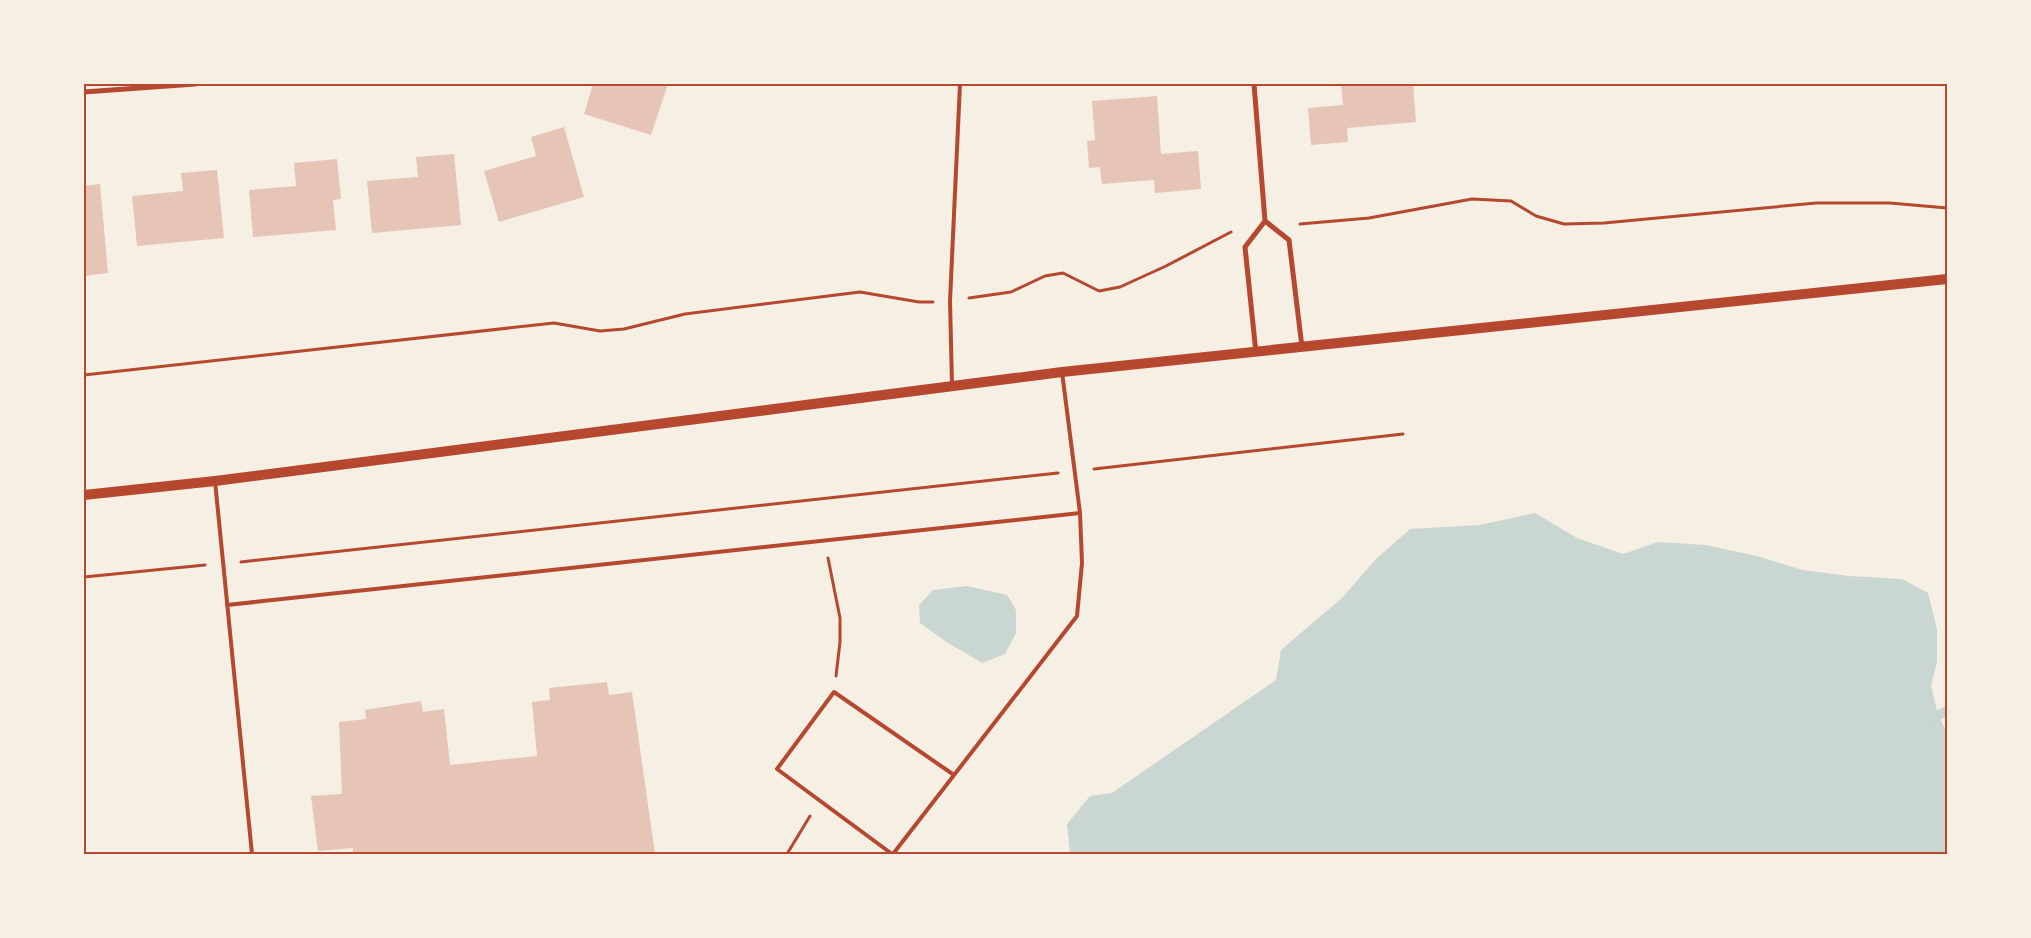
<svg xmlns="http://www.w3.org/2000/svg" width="2031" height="938" font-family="'Exo 2',sans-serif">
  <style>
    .water { fill: #c9d6d2 }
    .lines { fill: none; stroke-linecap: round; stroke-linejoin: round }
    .stream { stroke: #c9d6d2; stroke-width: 10 }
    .building { fill: #e6c5b7 }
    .path { stroke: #b5482f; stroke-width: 3 }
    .service { stroke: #b5482f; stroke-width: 4 }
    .minor { stroke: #b5482f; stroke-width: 5 }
    .secondary { stroke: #b5482f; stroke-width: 10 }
    .neatline { fill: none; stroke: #b5482f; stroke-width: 2 }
  </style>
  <rect width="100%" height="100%" fill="#f6efe4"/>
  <path class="water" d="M 1535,513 L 1577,538 L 1623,554 L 1658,542 L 1705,545 L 1757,556 L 1802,570 L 1849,576 L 1902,579 L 1928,593 L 1937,629 L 1937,662 L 1931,686 L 1938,715 L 1947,732 L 1947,854 L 1070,854 L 1067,824 L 1090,796 L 1112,793 L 1276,680 L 1281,650 L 1342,598 L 1376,559 L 1410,529 L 1480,525 Z
    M 967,586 L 1007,595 L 1016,610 L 1016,633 L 1005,654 L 982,663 L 945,641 L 920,623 L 919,605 L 933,590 Z"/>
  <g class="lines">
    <path class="stream" d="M 1928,720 L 1947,711"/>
  </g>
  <path class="building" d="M 593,84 L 668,84 L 651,135 L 584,114 Z
    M 1341,84 L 1413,84 L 1416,122 L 1347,128 L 1348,142 L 1311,145 L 1308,108 L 1343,105 Z
    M 1157,96 L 1161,154 L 1198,151 L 1201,189 L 1155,193 L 1154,180 L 1102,184 L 1100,167 L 1089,168 L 1087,141 L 1095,140 L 1092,101 Z
    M 564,127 L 584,197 L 499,222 L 484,171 L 536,156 L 531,137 Z
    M 454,154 L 461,225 L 372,233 L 367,181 L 418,177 L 416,157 Z
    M 337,159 L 341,199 L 333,200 L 336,230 L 253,237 L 249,190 L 296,186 L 294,163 Z
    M 217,170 L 224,238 L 137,246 L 132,196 L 183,191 L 181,173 Z
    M 100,184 L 108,273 L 84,276 L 84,186 Z
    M 607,682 L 609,695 L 632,692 L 655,854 L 353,854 L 353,848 L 318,851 L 311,796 L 342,794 L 339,722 L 366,719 L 365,710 L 421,701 L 423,712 L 444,709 L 450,765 L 537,756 L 532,702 L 550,700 L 549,688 Z"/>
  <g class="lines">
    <path class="path" d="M 1300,224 L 1369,218 L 1472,199 L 1511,201 L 1536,216 L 1564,224 L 1604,223 L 1816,203 L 1890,203 L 1947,208
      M 969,298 L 1011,292 L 1045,276 L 1063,273 L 1099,291 L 1120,287 L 1166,266 L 1231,232
      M 84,375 L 554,323 L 600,331 L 624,329 L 685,314 L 860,292 L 919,302 L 933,302
      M 1094,469 L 1403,434
      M 828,558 L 840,618 L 840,642 L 836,676
      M 241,562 L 1058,473
      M 84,577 L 205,565
      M 787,854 L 810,816"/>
    <path class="service" d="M 952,385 L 950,301 L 960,84
      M 215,481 L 252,854
      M 227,605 L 1080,513 L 1062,372
      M 892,854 L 777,769 L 834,692 L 954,775
      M 893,854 L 1077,616 L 1082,563 L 1080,513"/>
    <path class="minor" d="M 1254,84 L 1265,221
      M 84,92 L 195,84
      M 1256,353 L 1245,247 L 1265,221 L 1289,240 L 1302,347"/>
    <path class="secondary" d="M 84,495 L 215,481 L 1062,372 L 1947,279"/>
  </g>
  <rect width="2031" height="938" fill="none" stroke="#f6efe4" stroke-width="170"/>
  <rect x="85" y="85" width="1861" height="768" class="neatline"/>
</svg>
